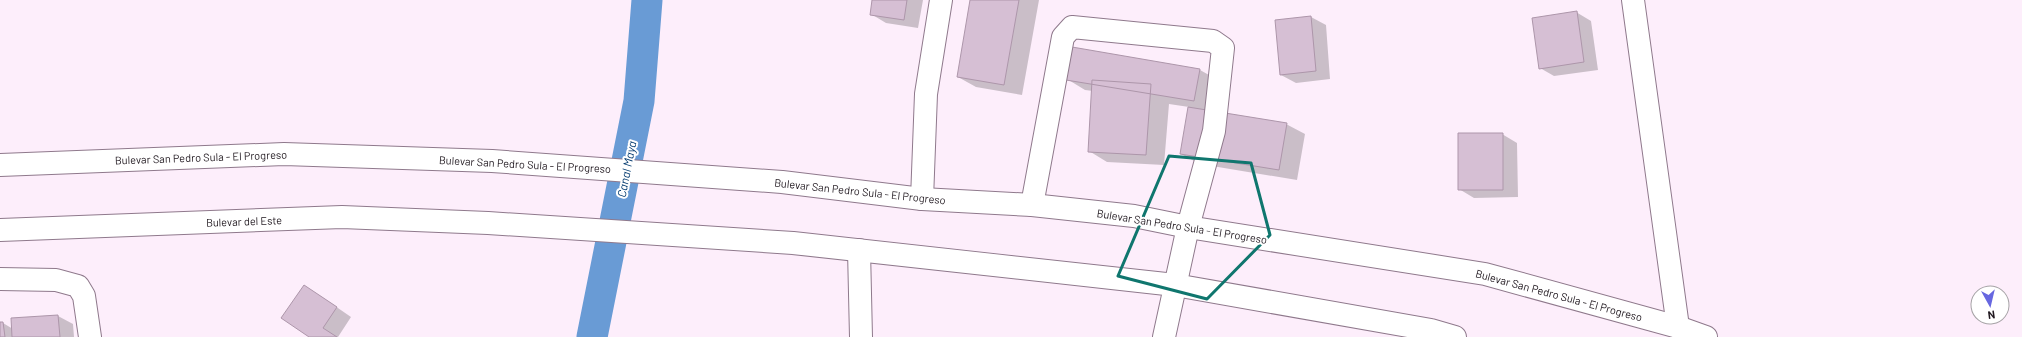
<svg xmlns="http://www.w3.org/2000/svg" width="2022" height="337" font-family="Barlow,sans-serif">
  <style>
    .shadow { fill: #0003 }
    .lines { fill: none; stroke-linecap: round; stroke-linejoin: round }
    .canal { stroke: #699bd5; stroke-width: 31 }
    .building { fill: #d6bfd4; stroke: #ad96aa }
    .minor-casing { stroke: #8f798c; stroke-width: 24 }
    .major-casing { stroke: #8f798c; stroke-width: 24 }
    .minor { stroke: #fff; stroke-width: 22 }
    .major { stroke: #fff; stroke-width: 22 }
    .marked { fill: none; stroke: #0f766e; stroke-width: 3; stroke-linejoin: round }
    .labels { text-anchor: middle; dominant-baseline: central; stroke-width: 4; stroke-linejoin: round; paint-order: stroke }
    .street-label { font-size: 11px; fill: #211920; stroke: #fff }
    .water-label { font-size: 12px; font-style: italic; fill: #00396e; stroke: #fff }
  </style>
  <rect width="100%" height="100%" fill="#fdeefb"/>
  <path class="shadow" d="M 873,0 L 923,0 L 918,28 L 886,23 L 871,14 Z
    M 971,0 L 1039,0 L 1022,95 L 976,87 L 958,77 Z
    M 1576,12 L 1591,21 L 1598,70 L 1554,76 L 1540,68 Z
    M 1311,17 L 1326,25 L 1330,79 L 1296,83 L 1281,75 Z
    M 1073,48 L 1200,70 L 1218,80 L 1212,112 L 1286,124 L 1305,134 L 1297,180 L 1200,164 L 1181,154 L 1189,107 L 1169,104 L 1164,165 L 1107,162 L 1089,151 L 1093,91 L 1085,90 L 1067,79 Z
    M 1502,134 L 1517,143 L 1518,197 L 1474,198 L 1459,189 Z
    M 319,295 L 351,317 L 338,337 L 311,337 Z
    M 58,316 L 73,324 L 74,337 L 0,337 L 0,323 L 3,323 L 13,329 L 12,319 Z"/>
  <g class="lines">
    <path class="canal" d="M 592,337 L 639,101 L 647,0"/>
  </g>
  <path class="building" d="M 872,0 L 907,0 L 904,20 L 870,15 Z
    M 970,0 L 1019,0 L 1004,85 L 957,77 Z
    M 1577,11 L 1584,62 L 1539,69 L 1532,18 Z
    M 1311,16 L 1316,71 L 1280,75 L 1275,20 Z
    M 1072,47 L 1200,69 L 1194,101 L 1066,80 Z
    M 1092,80 L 1151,84 L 1146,155 L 1088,152 Z
    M 1188,107 L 1287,123 L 1279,170 L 1180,154 Z
    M 1458,133 L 1503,133 L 1503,190 L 1458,190 Z
    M 304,285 L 337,307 L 323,328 L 337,337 L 309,337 L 281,318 Z
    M 58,315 L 60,337 L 12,337 L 11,318 Z
    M 0,322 L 3,322 L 5,337 L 0,337 Z"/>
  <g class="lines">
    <defs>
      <path id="minor" d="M 1633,0 L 1678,327
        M 922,199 L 926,94 L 941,0
        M 1032,205 L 1063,37 L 1072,27 L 1213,41 L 1223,48 L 1214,131 L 1188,227 L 1164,337
        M 859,250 L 861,337
        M 0,279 L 56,280 L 78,286 L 84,296 L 90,337"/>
      <path id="major" d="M 0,165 L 284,154 L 492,161 L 782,182 L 922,199 L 1032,205 L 1134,216 L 1188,227 L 1485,274 L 1678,327 L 1706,337
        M 0,230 L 342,217 L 488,223 L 793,243 L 1175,285 L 1431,330 L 1455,337"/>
    </defs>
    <use href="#minor" class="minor-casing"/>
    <use href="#major" class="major-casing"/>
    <use href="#minor" class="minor"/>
    <use href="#major" class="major"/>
  </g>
  <path class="marked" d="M 1169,156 L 1251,163 L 1270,235 L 1207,299 L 1118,276 Z"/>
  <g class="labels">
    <g class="street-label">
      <text transform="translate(201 157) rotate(-2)">Bulevar San Pedro Sula - El Progreso</text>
      <text transform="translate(525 164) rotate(3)">Bulevar San Pedro Sula - El Progreso</text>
      <text transform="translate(860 191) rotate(6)">Bulevar San Pedro Sula - El Progreso</text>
      <text transform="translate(244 221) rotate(-2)">Bulevar del Este</text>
      <text transform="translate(1182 226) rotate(9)">Bulevar San Pedro Sula - El Progreso</text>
      <text transform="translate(1559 295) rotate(15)">Bulevar San Pedro Sula - El Progreso</text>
    </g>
    <g class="water-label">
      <text transform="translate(626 169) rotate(-79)">Canal Maya</text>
    </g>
  </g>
  <g transform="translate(1990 305) rotate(172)"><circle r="19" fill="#ffffff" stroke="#a6a3a6"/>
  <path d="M0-3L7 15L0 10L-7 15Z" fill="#6767e0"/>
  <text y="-6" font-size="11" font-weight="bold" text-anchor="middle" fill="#211920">N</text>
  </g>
</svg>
